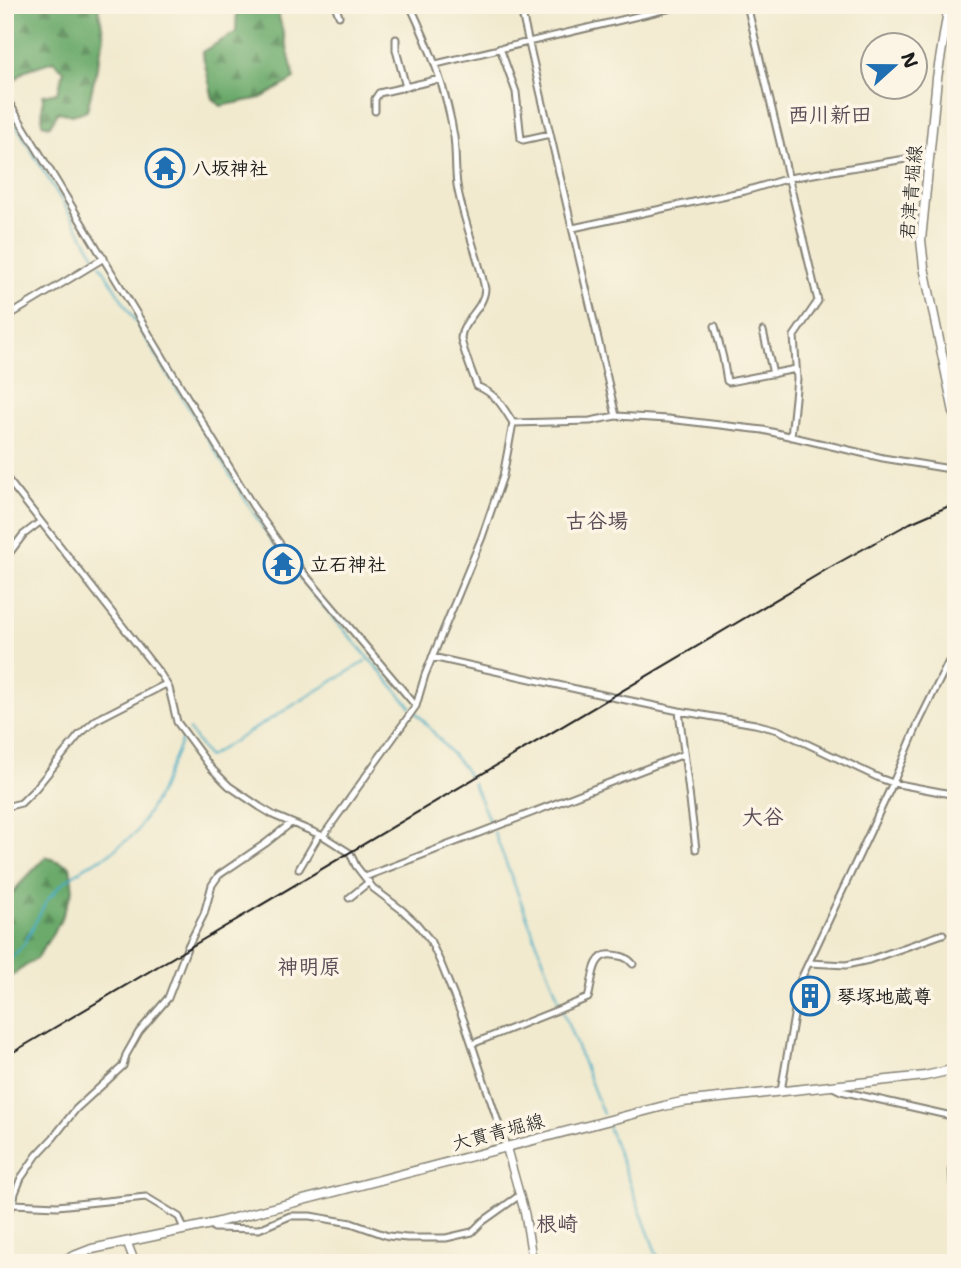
<svg xmlns="http://www.w3.org/2000/svg" width="961" height="1268" font-family="'Shantell Sans','Klee One',sans-serif">
  <style>
    .forest { fill: url(#forest-firs); stroke: #446344; stroke-width: 2 }
    .lines { fill: none; stroke-linecap: round; stroke-linejoin: round }
    .stream { stroke: #46adc6; stroke-width: 2 }
    .minor-casing { stroke: #868376; stroke-width: 9 }
    .tertiary-casing { stroke: #868376; stroke-width: 10 }
    .secondary-casing { stroke: #868376; stroke-width: 11 }
    .minor { stroke: #fff; stroke-width: 5 }
    .tertiary { stroke: #fff; stroke-width: 7 }
    .secondary { stroke: #fff; stroke-width: 8 }
    .rail { stroke: #1c1c1c; stroke-width: 2 }
    .labels { text-anchor: middle; dominant-baseline: central; stroke-width: 7; stroke-linejoin: round; paint-order: stroke }
    .poi-label { font-size: 19px; font-weight: bold; fill: #1c1c1c; stroke: #fcf5e5; text-anchor: start }
    .street-label { font-size: 19px; fill: #1c1c1c; stroke: #fcf5e5 }
    .neighbourhood-label { font-size: 21px; font-weight: bold; fill: #5a4b55; stroke: #fcf5e5 }
  </style>
  <defs>
    <pattern id="forest-firs" width="22" height="20" patternUnits="userSpaceOnUse" patternTransform="scale(1.75)"><rect width="22" height="20" fill="#6caa6c"/><path d="M5 1l3.5 6h-7zM16 11l3.5 6h-7z" fill="#588a58"/></pattern>
  </defs>
  <rect width="100%" height="100%" fill="#fcf5e5"/>
  <filter id="ink" filterUnits="userSpaceOnUse"><feTurbulence type="fractalNoise" baseFrequency=".0143" numOctaves="2"/><feDisplacementMap in="SourceGraphic" scale="14" xChannelSelector="R" yChannelSelector="G"/><feConvolveMatrix kernelMatrix="1 2 1 2 8 2 1 2 1" color-interpolation-filters="sRGB"/></filter>
  <filter id="wash" filterUnits="userSpaceOnUse"><feTurbulence type="fractalNoise" baseFrequency=".00686" numOctaves="4" result="noise"/><feDisplacementMap in="SourceGraphic" scale="28" xChannelSelector="R" yChannelSelector="G"/><feGaussianBlur stdDeviation="1.57" result="paint"/><feColorMatrix in="noise" values="0 0 0 0 0 0 0 0 0 0 0 0 0 0 0 0 0 1.4 0 .05"/><feComposite in="paint" operator="in"/></filter>
  <g filter="url(#wash)">
    <rect width="100%" height="100%" fill="#f1eacf"/>
    <path class="forest" d="M 5,5 L 98,5 L 104,37 L 87,111 L 72,115 L 58,112 L 50,126 L 42,124 L 43,95 L 58,92 L 64,70 L 53,61 L 26,70 L 6,88 Z
      M 237,5 L 276,5 L 295,79 L 261,98 L 221,106 L 213,99 L 202,52 L 236,32 Z
      M 46,857 L 70,866 L 73,890 L 60,922 L 37,958 L 5,980 L 5,902 L 19,885 Z"/>
    <g class="lines">
      <path class="stream" d="M 5,107 L 97,259
        M 100,264 L 198,423
        M 201,428 L 275,547 L 304,583
        M 307,587 L 411,707
        M 416,712 L 463,767 L 469,777
        M 189,730 L 208,757 L 366,661
        M 473,783 L 491,825
        M 494,832 L 561,1005
        M 5,966 L 24,944 L 47,900 L 62,884 L 86,866 L 106,856 L 136,833 L 158,795 L 184,735
        M 563,1011 L 603,1114
        M 608,1126 L 660,1263"/>
    </g>
  </g>
  <g filter="url(#ink)">
    <g class="lines">
      <defs>
        <path id="minor" d="M 335,5 L 339,16
          M 520,5 L 616,416
          M 747,5 L 818,301 L 794,336 L 797,379 L 791,437
          M 396,39 L 396,50 L 406,87
          M 500,48 L 516,92 L 521,139 L 523,140 L 550,134
          M 436,64 L 684,5
          M 5,96 L 253,506 L 286,552 L 416,706
          M 375,111 L 375,99 L 379,93 L 440,79
          M 573,228 L 745,191 L 789,178 L 930,155
          M 5,318 L 104,258
          M 715,326 L 723,358 L 727,381 L 729,382 L 796,369
          M 763,331 L 773,374
          M 513,423 L 590,421 L 616,416 L 668,419 L 763,430 L 883,458 L 956,470
          M 5,476 L 161,675 L 169,688 L 177,722 L 211,768 L 229,786 L 260,807 L 275,816 L 323,836 L 350,853 L 356,866 L 373,888 L 402,910 L 417,924 L 430,940 L 441,964 L 464,1021 L 506,1146
          M 5,559 L 23,535 L 40,522
          M 432,657 L 612,697 L 679,711 L 755,724 L 778,730 L 879,778 L 893,783 L 956,795
          M 679,711 L 696,849
          M 5,807 L 21,803 L 36,788 L 79,735 L 96,720 L 166,684
          M 323,836 L 416,706 L 425,675 L 482,537 L 503,476 L 513,423 C 502,405 497,395 477,386 C 474,377 461,345 461,338 C 462,320 484,309 485,289 C 478,254 463,221 457,185 C 455,169 456,153 454,137 C 447,91 430,48 410,5
          M 299,869 L 319,835
          M 365,877 L 684,754
          M 349,898 L 369,882
          M 809,963 L 846,965 L 869,960 L 943,934
          M 472,1044 L 588,998 C 593,984 591,951 613,955 C 622,956 627,957 633,964
          M 833,1087 L 841,1091 L 956,1117
          M 781,1091 L 800,981 L 893,783 L 918,724 L 948,663 L 956,656
          M 956,1142 C 951,1163 951,1179 956,1199
          M 13,1204 L 57,1206 L 146,1197 L 179,1217 L 184,1229
          M 5,1215 L 13,1204 L 15,1193 L 21,1178 L 37,1155 L 53,1138 L 76,1109 L 123,1066 L 126,1055 L 139,1032 L 168,998 L 187,948 L 204,914 L 212,885 L 219,875 L 266,843 L 291,823
          M 211,1224 L 214,1228 L 259,1229 L 290,1216 L 310,1216 L 351,1223 L 388,1236 L 407,1238 L 446,1238 L 472,1232 L 482,1222 L 520,1195"/>
        <path id="tertiary" d="M 506,1146 L 525,1214 L 533,1263
          M 127,1242 L 135,1263"/>
        <path id="secondary" d="M 949,5 L 937,78 L 921,240 L 924,267 L 956,422
          M 56,1263 L 92,1249 L 211,1224 L 664,1106 L 682,1102 L 925,1076 L 956,1069"/>
      </defs>
      <use href="#minor" class="minor-casing"/>
      <use href="#tertiary" class="tertiary-casing"/>
      <use href="#secondary" class="secondary-casing"/>
      <use href="#minor" class="minor"/>
      <use href="#tertiary" class="tertiary"/>
      <use href="#secondary" class="secondary"/>
      <path class="rail" d="M 5,1057 L 829,568 L 910,523 L 956,503"/>
    </g>
  </g>
  <defs>
    <symbol id="temple-ring" viewBox="-11 -11 22 22"><circle r="9.5" fill="#fcf5e5" stroke="#1f6fb2" stroke-width="1.5"/><path d="M0-6L5-2H3V0L6.5 2.5H4V6H1.5V3h-3V6H-4V2.5H-6.5L-3 0V-2H-5Z" fill="#1f6fb2"/></symbol>
    <symbol id="building-ring" viewBox="-11 -11 22 22"><circle r="9.5" fill="#fcf5e5" stroke="#1f6fb2" stroke-width="1.5"/><path d="M-4-6H4V6H1V3H-1V6H-4ZM-2.5-4.3h1.7v1.8h-1.7ZM.8-4.3h1.7v1.8H.8ZM-2.5-1h1.7V.8h-1.7ZM.8-1h1.7V.8H.8Z" fill="#1f6fb2"/></symbol>
  </defs>
  <g fill-rule="evenodd">
    <use href="#temple-ring" x="143" y="146" width="44" height="44"/>
    <use href="#temple-ring" x="261" y="542" width="44" height="44"/>
    <use href="#building-ring" x="788" y="974" width="44" height="44"/>
  </g>
  <g class="labels">
    <g class="poi-label">
      <text x="192" y="168">八坂神社</text>
      <text x="310" y="564">立石神社</text>
      <text x="837" y="996">琴塚地蔵尊</text>
    </g>
    <g class="street-label">
      <text transform="translate(911 192) rotate(-85)">君津青堀線</text>
      <text transform="translate(498 1132) rotate(-15)">大貫青堀線</text>
    </g>
    <g class="neighbourhood-label">
      <text x="830" y="115">西川新田</text>
      <text x="597" y="521">古谷場</text>
      <text x="763" y="817">大谷</text>
      <text x="309" y="967">神明原</text>
      <text x="557" y="1224">根崎</text>
    </g>
  </g>
  <rect width="961" height="1268" fill="none" stroke="#fcf5e5" stroke-width="28"/>
  <g transform="translate(894 66) rotate(69)"><circle r="33" fill="#fcf5e5" stroke="#a29e95" stroke-width="2"/>
  <path d="M0-5L12 26L0 18L-12 26Z" fill="#1f6fb2"/>
  <text y="-10" font-size="19" font-weight="bold" text-anchor="middle" fill="#1c1c1c">N</text>
  </g>
</svg>
